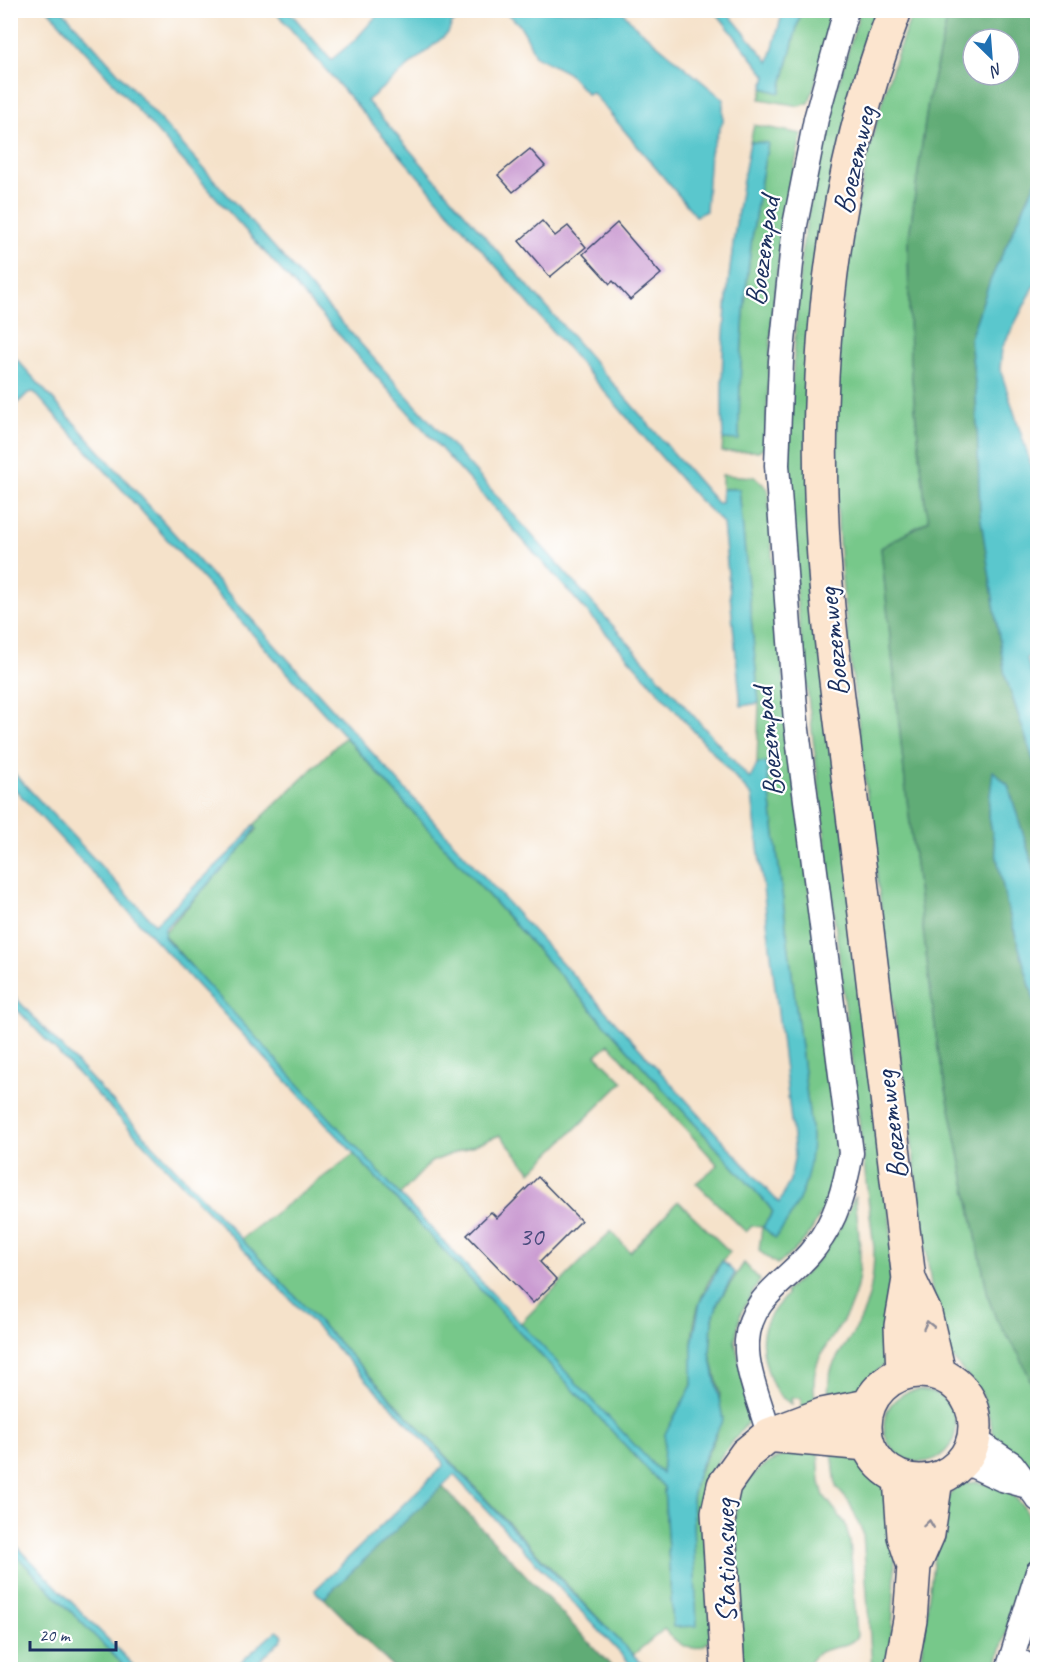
<svg xmlns="http://www.w3.org/2000/svg" width="1048" height="1680" font-family="Caveat,sans-serif">
  <style>
    .green { fill: #77c88a; stroke: #497c74; stroke-width: 1.5 }
    .forest { fill: #61ac76; stroke: #3e6e6a; stroke-width: 1.5; fill-rule: evenodd }
    .water { fill: #5ac7cd; stroke: #3a7b96; stroke-width: 1.5 }
    .building { fill: #cb9cd2 }
    .lines { fill: none; stroke-linecap: round; stroke-linejoin: round }
    .street-casing { stroke: #3c4a6e; stroke-width: 27 }
    .secondary-casing { stroke: #3c4a6e; stroke-width: 36 }
    .street { stroke: #fff; stroke-width: 24 }
    .secondary { stroke: #fce5cf; stroke-width: 33 }
    .oneway { stroke: #8c8a96 }
    .labels { text-anchor: middle; dominant-baseline: central; stroke-width: 4.5; stroke-linejoin: round; paint-order: stroke }
    .number-label { font-size: 27px; fill: #474a7b }
    .street-label { font-size: 30px; fill: #1b2f5e; stroke: #fff }
  </style>
  <rect width="100%" height="100%" fill="#fff"/>
  <filter id="ink" filterUnits="userSpaceOnUse"><feTurbulence type="fractalNoise" baseFrequency=".0167" numOctaves="2"/><feDisplacementMap in="SourceGraphic" scale="12" xChannelSelector="R" yChannelSelector="G"/><feConvolveMatrix kernelMatrix="1 2 1 2 8 2 1 2 1" color-interpolation-filters="sRGB"/></filter>
  <filter id="wash" filterUnits="userSpaceOnUse"><feTurbulence type="fractalNoise" baseFrequency=".008" numOctaves="4" result="noise"/><feDisplacementMap in="SourceGraphic" scale="24" xChannelSelector="R" yChannelSelector="G"/><feGaussianBlur stdDeviation="1.35" result="paint"/><feColorMatrix in="noise" values="0 0 0 0 0 0 0 0 0 0 0 0 0 0 0 0 0 1.4 0 .05"/><feComposite in="paint" operator="in"/></filter>
  <g filter="url(#wash)">
    <rect width="100%" height="100%" fill="#f5e2ca"/>
    <path class="green" d="M 801,11 L 837,11 L 809,103 L 799,106 L 760,99 L 763,88 L 780,93 Z
      M 860,11 L 878,11 L 813,296 L 894,1267 L 887,1361 L 855,1395 L 830,1406 C 823,1364 840,1357 858,1325 C 871,1300 874,1275 874,1248 L 796,596 L 788,440 L 801,254 L 816,169 L 832,105 Z
      M 913,11 L 952,11 L 947,20 L 928,102 L 908,244 L 910,361 L 925,501 L 930,520 L 881,548 L 906,791 L 938,1050 L 989,1300 C 1001,1334 1030,1361 1037,1395 C 1042,1415 1037,1453 1037,1475 L 995,1438 L 982,1394 L 947,1352 L 936,1322 C 913,1154 890,987 870,819 C 860,736 848,652 841,568 C 825,382 844,185 913,11 Z
      M 754,125 L 802,134 C 776,237 769,342 766,447 L 758,451 L 722,452 L 723,439 L 739,439 C 739,339 748,241 768,143 L 750,142 Z
      M 722,475 L 755,477 L 768,489 L 776,614 L 837,1123 C 839,1175 824,1235 777,1264 L 759,1251 L 762,1227 L 752,1226 L 746,1232 L 696,1183 L 718,1165 L 609,1044 L 596,1055 L 623,1082 L 531,1172 L 500,1135 L 431,1162 L 400,1195 L 233,1014 L 163,934 L 255,832 L 257,829 L 253,826 L 345,737 L 768,1205 L 773,1212 L 763,1227 L 775,1237 L 812,1138 L 766,763 L 757,764 L 759,703 L 739,489 L 722,489 Z
      M 354,1154 L 664,1487 L 673,1626 L 693,1556 L 692,1498 L 695,1481 L 716,1435 L 720,1394 L 710,1353 L 712,1322 L 718,1302 L 744,1263 L 760,1280 L 741,1313 L 735,1341 L 750,1409 L 748,1422 L 717,1462 L 709,1487 L 712,1639 C 693,1657 678,1645 664,1629 L 633,1655 L 241,1239 Z
      M 855,1196 C 858,1229 865,1265 854,1297 C 839,1343 803,1351 817,1408 L 801,1410 L 801,1398 L 791,1398 L 792,1404 C 778,1397 774,1389 769,1375 C 757,1340 760,1322 787,1295 L 786,1291 C 821,1261 838,1238 855,1196 Z
      M 678,1201 L 730,1252 C 706,1277 693,1311 692,1345 C 692,1358 696,1375 691,1387 C 681,1416 661,1443 663,1474 L 654,1468 L 520,1324 L 611,1231 L 630,1252 Z
      M884 1426a36 36 0 1 1 72 0a36 36 0 1 1-72 0Z
      M 797,1450 L 818,1451 L 820,1482 L 824,1496 L 845,1523 L 850,1542 L 857,1636 C 845,1654 816,1640 807,1669 L 742,1669 C 740,1633 725,1516 742,1489 C 755,1468 774,1458 797,1450 Z
      M 832,1451 C 857,1457 880,1475 890,1499 C 897,1515 895,1533 895,1549 C 895,1590 893,1629 888,1669 L 872,1669 L 863,1533 L 849,1502 L 836,1487 Z
      M 977,1482 C 1013,1487 1035,1508 1033,1546 L 995,1669 L 919,1670 L 940,1512 L 953,1489 L 961,1484 Z
      M 11,1550 L 127,1669 L 11,1669 Z"/>
    <path class="forest" d="M 952,11 L 1037,11 L 1037,179 L 990,281 L 970,339 L 976,391 L 980,513 L 1005,675 L 1037,771 L 1037,879 L 1008,785 L 994,772 L 988,812 L 1006,902 L 1037,1010 L 1037,1396 L 1020,1356 L 996,1319 L 989,1300 L 938,1050 L 906,791 L 881,548 L 929,520 L 925,501 L 910,361 L 908,244 L 928,102 L 947,20 ZM 973,39 L 1009,39 L 1009,75 L 973,75 Z
      M 441,1485 L 614,1669 L 395,1669 L 324,1598 Z"/>
    <path class="water" d="M 49,11 L 63,11 L 750,779 L 757,764 L 766,762 L 812,1138 C 811,1178 800,1207 775,1238 L 763,1227 L 773,1212 L 768,1205 L 34,392 L 28,393 L 11,410 L 11,379 L 14,373 L 11,366 L 11,353 L 779,1203 L 790,1180 L 795,1154 L 752,796 Z
      M 275,11 L 289,11 L 331,60 L 355,40 L 381,11 L 471,11 L 452,23 L 448,33 L 367,101 L 717,503 L 721,503 L 722,489 L 739,489 L 759,703 L 741,706 L 723,523 L 696,497 Z
      M 501,11 L 622,11 L 634,25 L 723,99 L 723,121 L 710,152 L 706,211 L 696,216 L 592,92 L 587,94 L 568,73 L 535,56 C 527,36 521,20 501,11 Z
      M 715,11 L 726,11 L 769,62 L 783,11 L 801,11 L 780,93 L 763,88 L 766,76 Z
      M 750,142 L 768,143 C 748,241 739,339 739,440 L 723,439 C 718,340 731,239 750,142 Z
      M 1037,179 L 1037,281 L 1002,348 L 1000,369 L 1037,483 L 1037,654 L 1034,652 L 1027,658 L 1037,696 L 1037,771 L 1005,675 L 980,513 L 976,391 L 970,339 L 990,281 Z
      M 11,770 L 155,924 L 239,844 L 253,826 L 256,826 C 255,840 179,913 165,928 L 164,937 L 400,1195 L 662,1474 L 665,1434 L 692,1385 L 692,1344 L 700,1302 L 722,1261 L 735,1273 L 718,1302 L 712,1322 L 710,1353 L 723,1419 L 698,1471 L 692,1498 L 697,1626 L 673,1627 L 664,1487 L 11,785 Z
      M 993,771 L 1008,785 L 1037,879 L 1037,1010 L 1006,902 L 988,812 Z
      M 11,993 L 570,1590 L 646,1668 L 635,1669 L 454,1475 L 324,1598 L 316,1593 L 315,1590 L 444,1465 L 443,1461 L 11,1003 Z
      M 10,1540 L 11,1540 L 137,1669 L 127,1669 L 11,1550 Z
      M 277,1630 L 283,1636 L 281,1640 L 251,1669 L 233,1669 Z"/>
    <g id="blocks">
      <path class="building" d="M 530,149 L 545,166 L 513,192 L 498,175 Z
        M 542,221 L 555,236 L 568,226 L 586,247 L 550,277 L 519,241 Z
        M 617,223 L 661,274 L 630,300 L 613,281 L 610,284 L 583,254 Z
        M 538,1177 L 581,1221 L 540,1262 L 557,1280 L 533,1303 L 467,1235 L 491,1212 L 497,1218 Z"/>
    </g>
  </g>
  <g filter="url(#ink)">
    <use href="#blocks" fill-opacity="0" stroke="#3c4a6e" stroke-width="1.5"/>
    <g class="lines">
      <defs>
        <path id="street" d="M 769,1435 C 762,1406 745,1371 747,1341 C 750,1295 791,1280 815,1247 C 837,1219 845,1187 851,1153 L 796,722 L 777,465 L 781,361 L 795,225 L 816,119 L 846,10
          M 974,1439 L 1012,1464 L 1038,1499
          M 963,1461 L 1002,1479 L 1031,1487
          M 1012,1657 L 1035,1670
          M 1008,1670 L 1038,1572"/>
        <path id="secondary" d="M 895,10 C 823,199 809,408 828,607 C 835,682 846,757 855,831 C 873,981 891,1130 909,1279 L 901,1326 L 903,1373
          M 909,1279 L 925,1313 L 939,1373
          M865 1426a55 55 0 1 1 110 0a55 55 0 1 1-110 0Z
          M 777,1436 L 867,1444
          M 900,1478 L 904,1536 L 914,1566
          M 728,1670 L 718,1513 L 724,1485 L 746,1454 L 769,1435 L 822,1415 L 868,1406
          M 901,1670 L 910,1620 L 914,1566 L 928,1534 L 936,1479"/>
      </defs>
      <use href="#street" class="street-casing"/>
      <use href="#secondary" class="secondary-casing"/>
      <use href="#street" class="street"/>
      <use href="#secondary" class="secondary"/>
    </g>
    <defs><path id="oneway-chevron" d="M-2-3.5L2.5 0L-2 3.5" fill="none" stroke-width="1.6" stroke-linecap="round" stroke-linejoin="round" transform="scale(1.5)"/></defs>
    <g class="oneway">
      <use href="#oneway-chevron" transform="translate(928 1325) rotate(-103)"/>
      <use href="#oneway-chevron" transform="translate(929 1524) rotate(-82)"/>
    </g>
  </g>
  <g class="labels">
    <g class="number-label">
      <text x="531" y="1236">30</text>
    </g>
    <g class="street-label">
      <text transform="translate(854 160) rotate(-77)">Boezemweg</text>
      <text transform="translate(762 251) rotate(-82)">Boezempad</text>
      <text transform="translate(833 642) rotate(-96)">Boezemweg</text>
      <text transform="translate(768 742) rotate(-96)">Boezempad</text>
      <text transform="translate(891 1125) rotate(-97)">Boezemweg</text>
      <text transform="translate(725 1561) rotate(-91)">Stationsweg</text>
    </g>
  </g>
  <rect width="1048" height="1680" fill="none" stroke="#fff" stroke-width="36"/>
  <g transform="translate(991 57) rotate(155)"><circle r="28" fill="#ffffff" stroke="#a4acbf" stroke-width="1.5"/>
  <path d="M0-4.5L10 22L0 15L-10 22Z" fill="#1f6fb2"/>
  <text y="-9" font-size="16" font-weight="bold" text-anchor="middle" fill="#1b2f5e">N</text>
  </g>
  <path d="M30 1641v9h86v-9" fill="none" stroke="#1b2f5e" stroke-width="3"/>
  <text x="39" y="1641" font-size="18" fill="#1b2f5e" stroke="#ffffff" stroke-width="4.5" paint-order="stroke">20 m</text>
</svg>
